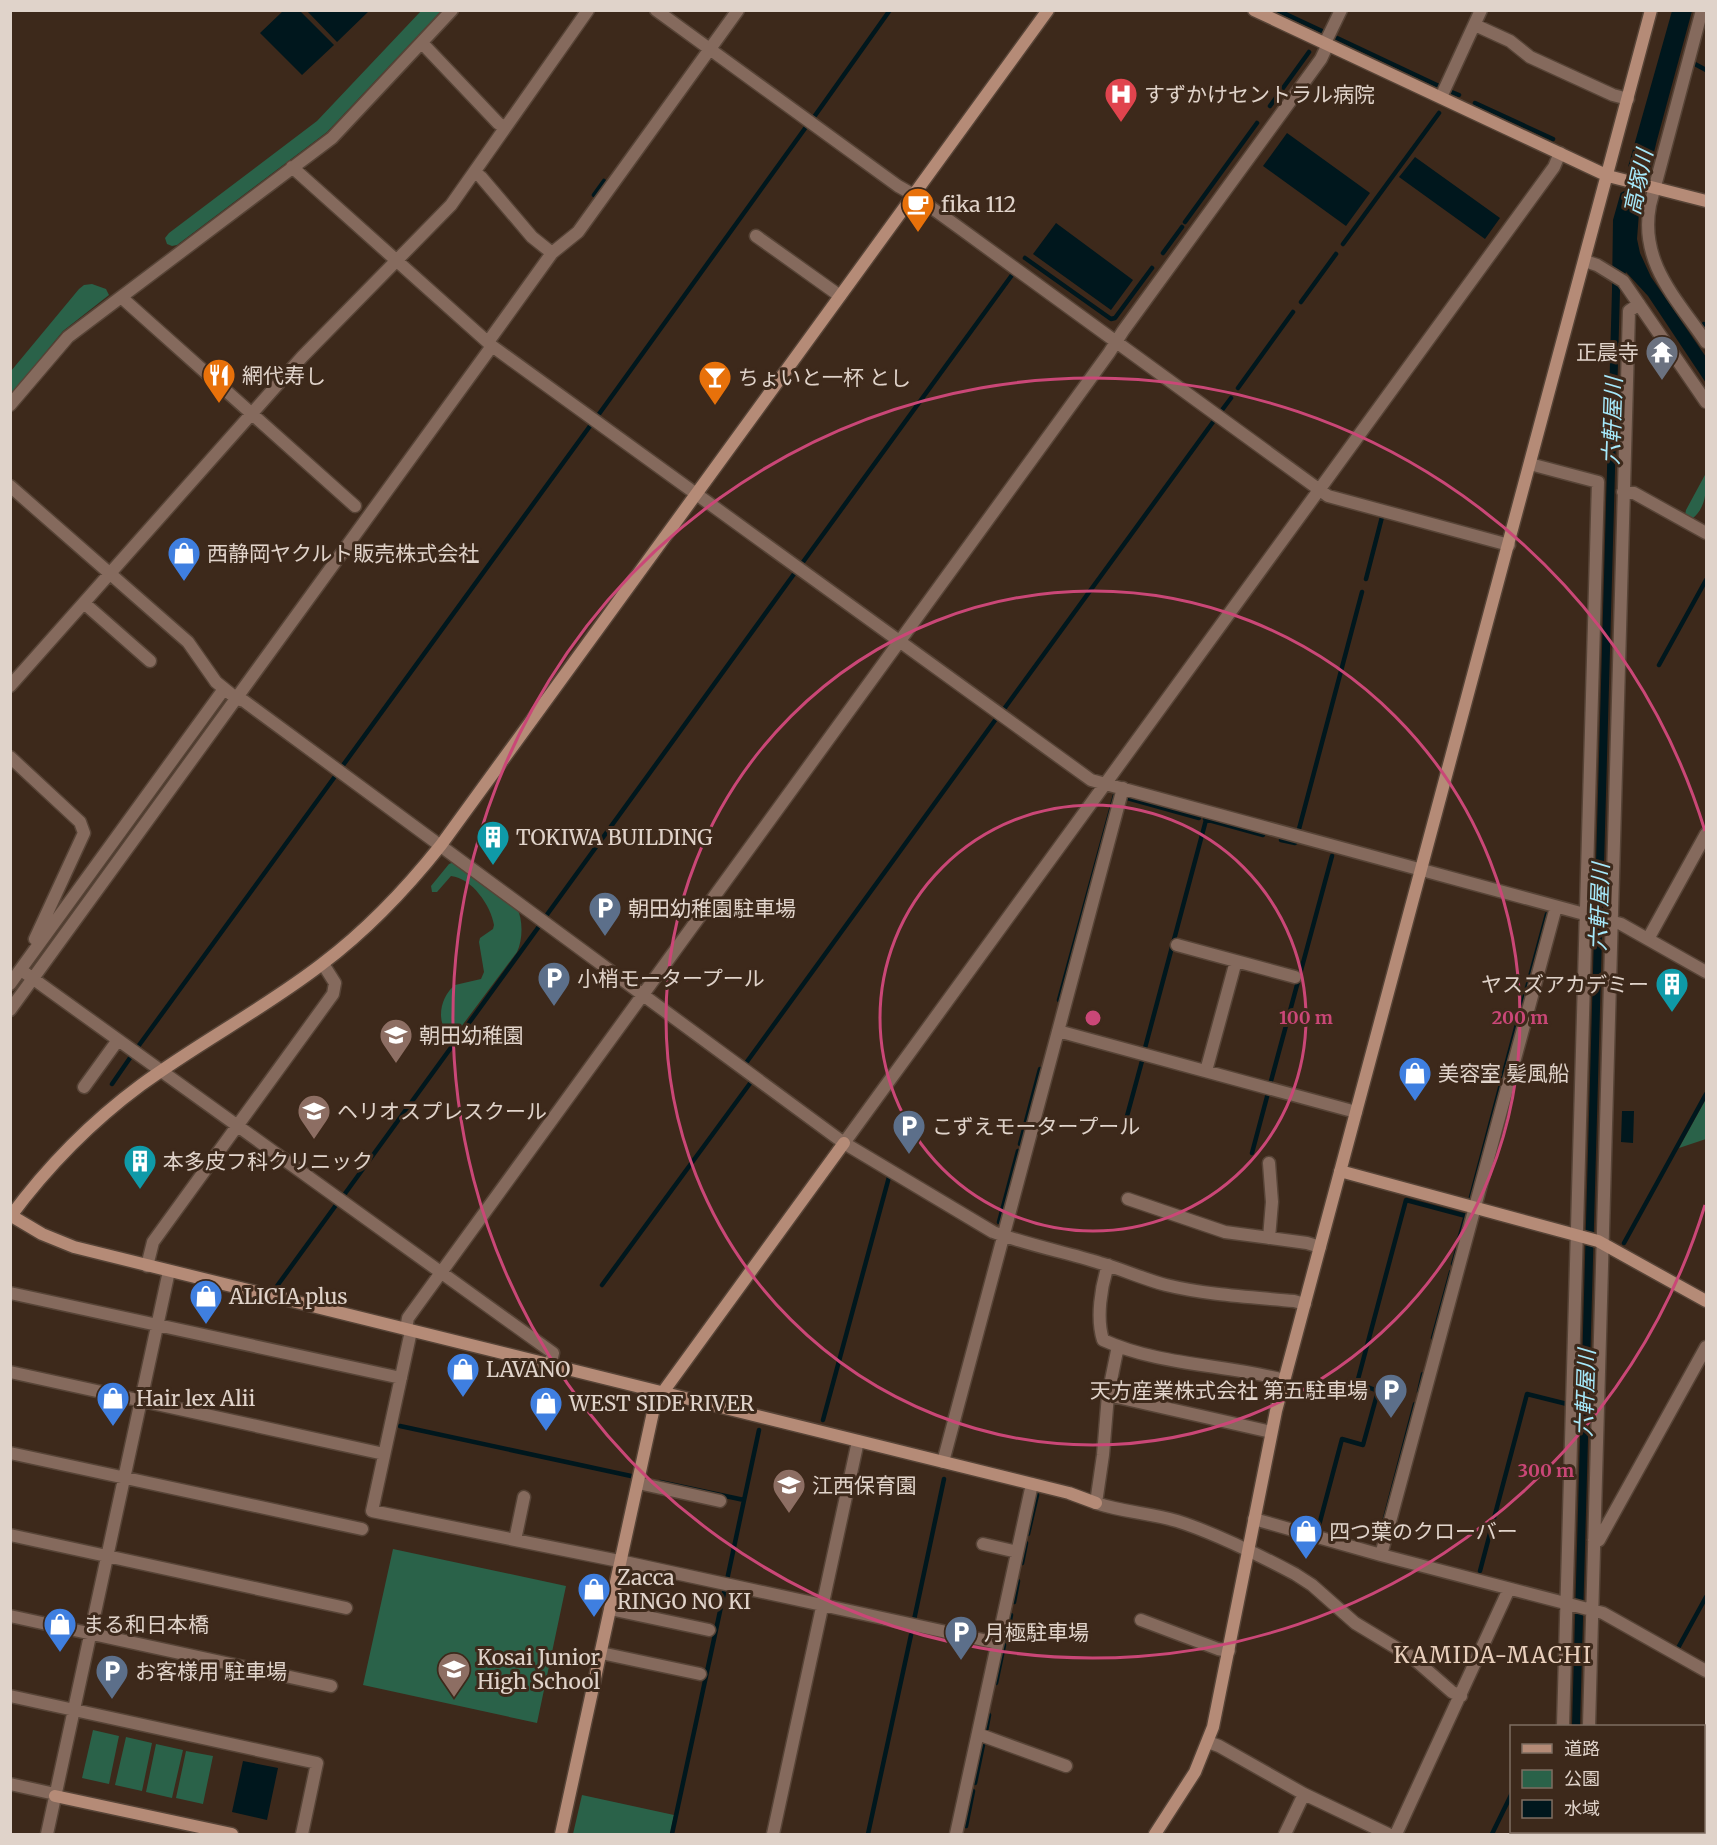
<svg xmlns="http://www.w3.org/2000/svg" width="1717" height="1845" font-family="Merriweather,'Noto Sans JP',serif">
  <style>
    .green { fill: #2a6249 }
    .water { fill: #00171d }
    .pier { fill: #3d291b }
    .lines { fill: none; stroke-linecap: round; stroke-linejoin: round }
    .stream { stroke: #00171d; stroke-width: 4.5 }
    .street-casing { stroke: #574437; stroke-width: 15 }
    .secondary-casing { stroke: #574437; stroke-width: 15 }
    .street { stroke: #856a5d; stroke-width: 12 }
    .secondary { stroke: #b58b77; stroke-width: 12 }
    .ring { fill: none; stroke: #ca4777; stroke-width: 3 }
    .labels { text-anchor: middle; dominant-baseline: central; stroke-width: 6; stroke-linejoin: round; paint-order: stroke }
    .poi-label { font-size: 21px; fill: #e0d3ca; stroke: #3d291b; text-anchor: start }
    .water-label { font-size: 22px; font-style: italic; fill: #a6e9fb; stroke: #3d291b }
    .neighbourhood-label { font-size: 22px; letter-spacing: 1.5px; fill: #e9cfbc; stroke: #3d291b }
    .centre { fill: #ca4777; stroke: #3d291b; stroke-width: 3 }
    .ring-label { font-size: 18px; text-anchor: middle; font-weight: bold; fill: #ca4777; stroke: #3d291b; stroke-width: 6; stroke-linejoin: round; paint-order: stroke }
  </style>
  <rect width="100%" height="100%" fill="#3d291b"/>
  <path class="green" d="M 421,11 L 441,11 L 327,132 L 177,245 L 172,246 L 167,244 L 165,238 L 169,233 L 317,121 Z
    M 92,284 L 106,289 L 109,295 L 63,331 L 11,394 L 11,371 L 79,289 L 84,285 Z
    M 1706,473 C 1706,490 1707,506 1693,518 L 1685,515 L 1686,510 Z
    M 454,862 L 517,908 C 523,920 523,939 517,952 L 455,1035 L 447,1033 C 436,1019 441,996 455,985 L 481,979 L 484,972 L 479,942 L 480,938 L 493,929 L 494,925 C 491,906 472,878 451,876 L 437,892 L 432,892 L 431,886 L 449,864 Z
    M 1706,1099 L 1706,1139 L 1679,1148 Z
    M 393,1549 L 566,1586 L 537,1723 L 363,1685 Z
    M 93,1730 L 119,1736 L 109,1784 L 82,1778 Z
    M 126,1737 L 152,1743 L 142,1791 L 115,1785 Z
    M 156,1744 L 183,1750 L 172,1798 L 146,1792 Z
    M 186,1751 L 213,1756 L 203,1804 L 176,1798 Z
    M 582,1795 L 674,1815 L 670,1834 L 573,1834 Z"/>
  <path class="water" d="M 283,11 L 300,11 L 334,45 L 302,75 L 260,33 Z
    M 307,11 L 369,11 L 337,42 Z
    M 1672,11 L 1692,11 L 1657,140 L 1639,213 L 1637,239 L 1640,253 L 1651,277 L 1706,357 L 1706,383 L 1648,296 L 1626,272 L 1620,291 L 1580,1726 L 1572,1726 L 1612,290 L 1613,220 Z
    M 1287,133 L 1370,193 L 1346,226 L 1263,166 Z
    M 1415,157 L 1500,218 L 1485,239 L 1399,177 Z
    M 1056,223 L 1133,280 L 1111,310 L 1033,254 Z
    M 1622,1111 L 1634,1111 L 1633,1143 L 1621,1142 Z
    M 243,1761 L 278,1768 L 267,1820 L 232,1812 Z"/>
  <path class="pier" d="M 1626,162 L 1630,169 L 1653,175 L 1647,196 L 1626,190 L 1617,195 Z"/>
  <g class="lines">
    <path class="stream" d="M 1277,10 L 1322,31
      M 1337,38 L 1441,87
      M 1693,63 L 1706,70
      M 1449,91 L 1459,95
      M 1475,103 L 1553,139
      M 1270,106 L 1309,52
      M 814,117 L 890,10
      M 594,195 L 604,181
      M 1185,222 L 1257,123
      M 1343,244 L 1439,113
      M 1163,253 L 1182,227
      M 1025,258 L 1111,319 L 1115,318 L 1152,268
      M 1301,302 L 1336,254
      M 1704,324 L 1706,325
      M 1238,388 L 1293,312
      M 1222,410 L 1231,398
      M 599,414 L 806,127
      M 803,562 L 1012,275
      M 1366,579 L 1382,517
      M 1659,665 L 1706,580
      M 1004,709 L 1213,422
      M 341,768 L 590,426
      M 1127,798 L 1199,818
      M 1205,819 L 1263,835
      M 1299,829 L 1362,592
      M 1281,840 L 1295,843 L 1295,841
      M 546,916 L 794,574
      M 1059,1000 L 1115,795
      M 1521,1010 L 1547,914
      M 137,1048 L 336,775
      M 1145,1048 L 1206,820
      M 746,1063 L 996,719
      M 1271,1081 L 1332,856
      M 112,1084 L 132,1055
      M 1124,1127 L 1142,1061
      M 1020,1144 L 1040,1069
      M 1252,1153 L 1268,1093
      M 344,1195 L 540,925
      M 1471,1197 L 1517,1024
      M 999,1222 L 1018,1151
      M 1458,1243 L 1466,1215
      M 1624,1243 L 1706,1094
      M 1453,1264 L 1457,1250
      M 602,1285 L 751,1082
      M 277,1286 L 336,1205
      M 1433,1338 L 1451,1272
      M 1419,1392 L 1423,1374
      M 823,1420 L 889,1177
      M 400,1426 L 631,1476
      M 660,1482 L 744,1500
      M 1383,1526 L 1415,1404
      M 1318,1529 L 1342,1439 L 1363,1445 L 1378,1391 L 1357,1383 L 1406,1200 L 1466,1216
      M 1028,1534 L 1037,1495
      M 1022,1563 L 1026,1543
      M 1480,1571 L 1527,1394 L 1567,1404
      M 727,1580 L 759,1430
      M 1014,1602 L 1018,1581
      M 914,1620 L 944,1479
      M 1006,1639 L 1011,1615
      M 1678,1648 L 1706,1597
      M 996,1683 L 1004,1645
      M 986,1731 L 989,1715
      M 975,1783 L 984,1740
      M 966,1826 L 973,1791
      M 672,1834 L 725,1588
      M 868,1834 L 911,1635
      M 1492,1834 L 1512,1793"/>
    <defs>
      <path id="street" d="M 656,10 L 898,186 L 914,195 L 961,229 L 1328,496 L 1509,545
        M 1702,10 L 1650,205 C 1639,262 1676,298 1706,342
        M 1475,25 L 1510,41 L 1530,57 L 1613,95 L 1628,99
        M 422,43 L 498,123 L 505,128
        M 1325,43 L 1341,10
        M 1441,97 L 1481,10
        M 292,167 L 492,346 L 1091,780 L 1621,924 L 1706,972
        M 475,172 L 481,177 L 532,237 L 552,253
        M 756,236 L 840,296
        M 1585,261 L 1597,265 L 1623,281 L 1706,402
        M 121,297 L 355,506
        M 488,342 L 552,253 L 578,232 L 738,10
        M 10,405 L 68,337 L 332,138 L 452,10
        M 1530,464 L 1598,482 L 1563,1726
        M 10,486 L 188,642 L 216,682 L 237,699 L 244,701 L 844,1143 L 993,1232 C 1028,1245 1065,1252 1100,1263 C 1122,1269 1143,1279 1166,1285 C 1207,1295 1251,1297 1294,1301 L 1305,1304
        M 1623,492 L 1634,493 L 1706,533
        M 84,603 L 150,661
        M 10,686 L 302,357 L 451,205 L 588,10
        M 10,757 L 80,822 L 84,833 L 35,939 L 39,942
        M 1648,939 L 1706,834
        M 1177,945 L 1295,977
        M 21,970 L 553,1353 L 550,1365
        M 10,984 L 224,689
        M 10,1010 L 492,346
        M 1058,1031 L 1356,1112
        M 1206,1071 L 1236,961
        M 84,1087 L 118,1040
        M 844,1143 L 1554,167 L 1560,153
        M 1269,1163 L 1272,1202 L 1269,1238
        M 1128,1199 L 1225,1232 L 1307,1243 L 1320,1247
        M 1108,1265 C 1101,1287 1096,1318 1103,1340 C 1160,1366 1225,1364 1284,1380
        M 147,1266 L 153,1242 L 333,994 L 335,983 L 323,964
        M 10,1293 L 401,1378
        M 406,1329 L 408,1318 L 1109,353 L 1123,331 L 1321,59 L 1328,44
        M 411,1331 L 372,1511 L 629,1563 L 997,1643
        M 1118,1346 L 1108,1395 L 1103,1455 L 1096,1503 C 1122,1512 1150,1513 1177,1521 C 1215,1533 1259,1555 1295,1574 L 1312,1585 L 1355,1623 L 1413,1658 L 1452,1692 L 1461,1696
        M 10,1372 L 384,1454
        M 1108,1395 L 1271,1432
        M 10,1453 L 362,1529
        M 943,1462 L 1123,788
        M 638,1483 L 720,1501
        M 1254,1519 L 1381,1555 L 1603,1613 L 1706,1671
        M 10,1535 L 346,1608
        M 515,1540 L 524,1497
        M 1594,1540 L 1599,1540 L 1706,1347
        M 983,1544 L 1017,1552
        M 1381,1555 L 1556,907
        M 610,1609 L 709,1630
        M 10,1616 L 331,1686
        M 1141,1620 L 1218,1649 L 1229,1651
        M 601,1653 L 700,1674
        M 10,1696 L 317,1763 L 302,1834
        M 1589,1726 L 1629,311 L 1639,304
        M 978,1734 L 1066,1766
        M 1208,1742 L 1219,1746 L 1304,1794 L 1388,1834
        M 10,1784 L 55,1794
        M 47,1834 L 169,1271
        M 773,1834 L 858,1441
        M 956,1834 L 1032,1484
        M 1285,1834 L 1304,1794
        M 1396,1834 L 1509,1589
        M 1554,1834 L 1555,1832
        M 1580,1834 L 1581,1832"/>
      <path id="secondary" d="M 1254,10 L 1608,176 L 1706,201
        M 1340,1171 L 1598,1241 L 1706,1301
        M 10,1215 L 42,1234 L 74,1247 L 1069,1493 L 1096,1503
        M 10,1217 C 47,1167 91,1122 141,1085 C 200,1042 265,1008 322,964 C 367,930 406,889 441,845 L 1048,10
        M 55,1796 L 232,1834
        M 561,1834 L 655,1403 L 844,1143
        M 1155,1834 L 1195,1772 L 1213,1727 L 1276,1411 L 1651,10"/>
    </defs>
    <use href="#street" class="street-casing"/>
    <use href="#secondary" class="secondary-casing"/>
    <use href="#street" class="street"/>
    <use href="#secondary" class="secondary"/>
  </g>
  <g class="ring">
    <circle cx="1093" cy="1018" r="213"/>
    <circle cx="1093" cy="1018" r="427"/>
    <path d="M1705 1205A640 640 0 1 1 1705 831"/>
  </g>
  <defs>
    <symbol id="hospital-pin" viewBox="-11 -11 22 30"><path d="M0 17L-7.5 6A9.5 9.5 0 1 1 7.5 6Z" fill="#e0444e" stroke="#3d291b"/><path d="M-5-5h3v3.5h4V-5h3V5h-3V1.5h-4V5h-3Z" fill="#fff"/></symbol>
    <symbol id="cafe-pin" viewBox="-11 -11 22 30"><path d="M0 17L-7.5 6A9.5 9.5 0 1 1 7.5 6Z" fill="#e8710a" stroke="#3d291b"/><path d="M-5.5-4.5H6V0H3Q3 3.5 0 3.5H-2.5Q-5.5 3.5-5.5 0ZM3-3.2v2h1.7v-2ZM-6 4.5H4V6H-6Z" fill="#fff"/></symbol>
    <symbol id="temple-pin" viewBox="-11 -11 22 30"><path d="M0 17L-7.5 6A9.5 9.5 0 1 1 7.5 6Z" fill="#6b7280" stroke="#3d291b"/><path d="M0-6L5-2H3V0L6.5 2.5H4V6H1.5V3h-3V6H-4V2.5H-6.5L-3 0V-2H-5Z" fill="#fff"/></symbol>
    <symbol id="restaurant-pin" viewBox="-11 -11 22 30"><path d="M0 17L-7.5 6A9.5 9.5 0 1 1 7.5 6Z" fill="#e8710a" stroke="#3d291b"/><path d="M-5-6h1v4h1v-4h1v4h1v-4h1v5L-1.5 .5V6h-2V.5L-5-1ZM5-6V6H3V1.5H1.5Q1.5-4 5-6Z" fill="#fff"/></symbol>
    <symbol id="bar-pin" viewBox="-11 -11 22 30"><path d="M0 17L-7.5 6A9.5 9.5 0 1 1 7.5 6Z" fill="#e8710a" stroke="#3d291b"/><path d="M-6-5H6L.8 .8V4.5H3.5V6h-7V4.5H-.8V.8Z" fill="#fff"/></symbol>
    <symbol id="shop-pin" viewBox="-11 -11 22 30"><path d="M0 17L-7.5 6A9.5 9.5 0 1 1 7.5 6Z" fill="#3f7fe0" stroke="#3d291b"/><path d="M-5-2.5h2.3a2.7 3.5 0 0 1 5.4 0H5L5.5 6h-11ZM-1.5-2.5h3a1.5 2.3 0 0 0-3 0Z" fill="#fff"/></symbol>
    <symbol id="building-pin" viewBox="-11 -11 22 30"><path d="M0 17L-7.5 6A9.5 9.5 0 1 1 7.5 6Z" fill="#0f9aa8" stroke="#3d291b"/><path d="M-4-6H4V6H1V3H-1V6H-4ZM-2.5-4.3h1.7v1.8h-1.7ZM.8-4.3h1.7v1.8H.8ZM-2.5-1h1.7V.8h-1.7ZM.8-1h1.7V.8H.8Z" fill="#fff"/></symbol>
    <symbol id="parking-pin" viewBox="-11 -11 22 30"><path d="M0 17L-7.5 6A9.5 9.5 0 1 1 7.5 6Z" fill="#5c6f8a" stroke="#3d291b"/><path d="M-3.5-5.5H1a3.5 3.5 0 0 1 0 7H-1V5.5H-3.5ZM-1-3.4V-.6H.8a1.4 1.4 0 0 0 0-2.8Z" fill="#fff"/></symbol>
    <symbol id="school-pin" viewBox="-11 -11 22 30"><path d="M0 17L-7.5 6A9.5 9.5 0 1 1 7.5 6Z" fill="#8d6e63" stroke="#3d291b"/><path d="M0-5L7-2L0 1L-7-2ZM-4 1L0 2.5L4 1V4Q0 6-4 4Z" fill="#fff"/></symbol>
  </defs>
  <g fill-rule="evenodd">
    <use href="#hospital-pin" x="1102" y="75" width="38" height="52"/>
    <use href="#cafe-pin" x="899" y="185" width="38" height="52"/>
    <use href="#temple-pin" x="1643" y="333" width="38" height="52"/>
    <use href="#restaurant-pin" x="200" y="356" width="38" height="52"/>
    <use href="#bar-pin" x="696" y="358" width="38" height="52"/>
    <use href="#shop-pin" x="165" y="534" width="38" height="52"/>
    <use href="#building-pin" x="474" y="818" width="38" height="52"/>
    <use href="#parking-pin" x="586" y="889" width="38" height="52"/>
    <use href="#parking-pin" x="535" y="959" width="38" height="52"/>
    <use href="#building-pin" x="1653" y="965" width="38" height="52"/>
    <use href="#school-pin" x="377" y="1016" width="38" height="52"/>
    <use href="#shop-pin" x="1396" y="1054" width="38" height="52"/>
    <use href="#school-pin" x="295" y="1092" width="38" height="52"/>
    <use href="#parking-pin" x="890" y="1107" width="38" height="52"/>
    <use href="#building-pin" x="121" y="1142" width="38" height="52"/>
    <use href="#shop-pin" x="187" y="1277" width="38" height="52"/>
    <use href="#shop-pin" x="444" y="1350" width="38" height="52"/>
    <use href="#parking-pin" x="1372" y="1371" width="38" height="52"/>
    <use href="#shop-pin" x="94" y="1379" width="38" height="52"/>
    <use href="#shop-pin" x="527" y="1384" width="38" height="52"/>
    <use href="#school-pin" x="770" y="1466" width="38" height="52"/>
    <use href="#shop-pin" x="1287" y="1512" width="38" height="52"/>
    <use href="#shop-pin" x="575" y="1570" width="38" height="52"/>
    <use href="#shop-pin" x="41" y="1605" width="38" height="52"/>
    <use href="#parking-pin" x="942" y="1613" width="38" height="52"/>
    <use href="#school-pin" x="435" y="1650" width="38" height="52"/>
    <use href="#parking-pin" x="93" y="1652" width="38" height="52"/>
  </g>
  <g class="labels">
    <g class="poi-label">
      <text x="1144" y="94">すずかけセントラル病院</text>
      <text x="941" y="204">fika 112</text>
      <text x="1639" y="352" text-anchor="end">正晨寺</text>
      <text x="242" y="375">網代寿し</text>
      <text x="738" y="377">ちょいと一杯 とし</text>
      <text x="207" y="553">西静岡ヤクルト販売株式会社</text>
      <text x="516" y="837">TOKIWA BUILDING</text>
      <text x="628" y="908">朝田幼稚園駐車場</text>
      <text x="577" y="978">小梢モータープール</text>
      <text x="1649" y="984" text-anchor="end">ヤスズアカデミー</text>
      <text x="419" y="1035">朝田幼稚園</text>
      <text x="1438" y="1073">美容室 髪風船</text>
      <text x="337" y="1111">ヘリオスプレスクール</text>
      <text x="932" y="1126">こずえモータープール</text>
      <text x="163" y="1161">本多皮フ科クリニック</text>
      <text x="229" y="1296">ALICIA plus</text>
      <text x="486" y="1369">LAVANO</text>
      <text x="1368" y="1390" text-anchor="end">天方産業株式会社 第五駐車場</text>
      <text x="136" y="1398">Hair lex Alii</text>
      <text x="569" y="1403">WEST SIDE RIVER</text>
      <text x="812" y="1485">江西保育園</text>
      <text x="1329" y="1531">四つ葉のクローバー</text>
      <text x="617" y="1577">Zacca<tspan x="617" dy="24">RINGO NO KI</tspan></text>
      <text x="83" y="1624">まる和日本橋</text>
      <text x="984" y="1632">月極駐車場</text>
      <text x="477" y="1657">Kosai Junior<tspan x="477" dy="24">High School</tspan></text>
      <text x="135" y="1671">お客様用 駐車場</text>
    </g>
    <g class="water-label">
      <text transform="translate(1638 182) rotate(-78)">高塚川</text>
      <text transform="translate(1612 421) rotate(-88)">六軒屋川</text>
      <text transform="translate(1599 907) rotate(-88)">六軒屋川</text>
      <text transform="translate(1585 1393) rotate(-88)">六軒屋川</text>
    </g>
    <g class="neighbourhood-label">
      <text x="1493" y="1655">KAMIDA-MACHI</text>
    </g>
  </g>
  <circle cx="1093" cy="1018" r="9" class="centre"/>
  <g class="ring-label">
    <text x="1306" y="1024">100 m</text>
    <text x="1520" y="1024">200 m</text>
    <text x="1546" y="1477">300 m</text>
  </g>
  <rect width="1717" height="1845" fill="none" stroke="#e0d3ca" stroke-width="24"/>
  <rect x="1510" y="1725" width="195" height="108" fill="#3d291b" stroke="#7e6d61" stroke-width="1.5"/>
  <rect x="1522" y="1744" width="30" height="9" fill="#b58b77" stroke="#7e6d61" stroke-width="1.5"/>
  <text x="1564" y="1755" font-size="18" fill="#e0d3ca">道路</text>
  <rect x="1522" y="1770" width="30" height="18" fill="#2a6249" stroke="#7e6d61" stroke-width="1.5"/>
  <text x="1564" y="1785" font-size="18" fill="#e0d3ca">公園</text>
  <rect x="1522" y="1800" width="30" height="18" fill="#00171d" stroke="#7e6d61" stroke-width="1.5"/>
  <text x="1564" y="1815" font-size="18" fill="#e0d3ca">水域</text>
</svg>
